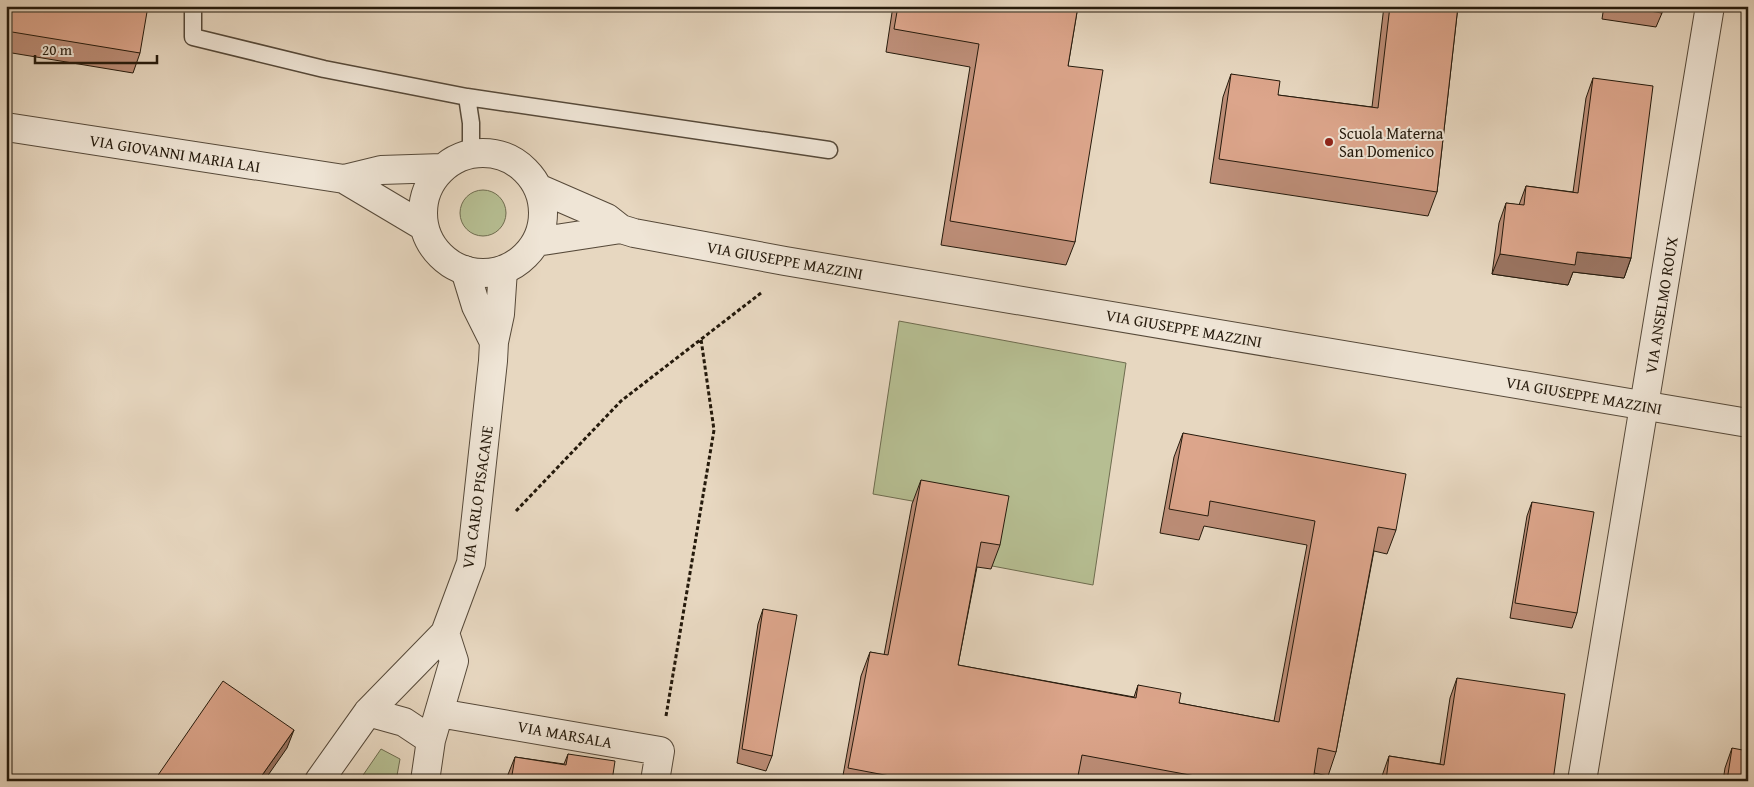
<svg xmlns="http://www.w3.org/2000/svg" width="1754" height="787" font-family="'Gentium Book Plus',serif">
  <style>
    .green { fill: #b6be92; stroke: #6e6c4f }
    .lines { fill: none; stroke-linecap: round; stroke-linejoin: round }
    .service-casing { stroke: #564939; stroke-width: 19 }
    .minor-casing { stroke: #564939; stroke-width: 30 }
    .tertiary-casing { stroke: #564939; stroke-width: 30 }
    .path { stroke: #251a0c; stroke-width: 3; stroke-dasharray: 4 2.5; stroke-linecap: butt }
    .service { stroke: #efe5d6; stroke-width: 16 }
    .minor { stroke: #efe5d6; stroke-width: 28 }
    .tertiary { stroke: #efe5d6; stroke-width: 28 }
    .wall { fill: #bd8e78; stroke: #251a0c }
    .shaded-wall { fill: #9a7461; stroke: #251a0c }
    .building { fill: #dca58b; stroke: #251a0c }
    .poi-dot { fill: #8f2418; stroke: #efe5d6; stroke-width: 2 }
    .labels { text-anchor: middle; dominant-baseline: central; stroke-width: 4; stroke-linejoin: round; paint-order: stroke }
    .poi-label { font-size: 16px; fill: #251a0c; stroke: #efe5d6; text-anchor: start }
    .street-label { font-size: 16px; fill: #251a0c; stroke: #efe5d6 }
  </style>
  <rect width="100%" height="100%" fill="#e7d7c0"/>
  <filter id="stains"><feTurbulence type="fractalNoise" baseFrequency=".004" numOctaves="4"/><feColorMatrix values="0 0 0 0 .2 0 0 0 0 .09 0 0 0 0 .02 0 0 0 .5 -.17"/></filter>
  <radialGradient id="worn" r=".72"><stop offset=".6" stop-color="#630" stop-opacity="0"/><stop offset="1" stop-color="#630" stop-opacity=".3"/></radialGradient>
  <path class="green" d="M460 213a23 23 0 1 1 46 0a23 23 0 1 1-46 0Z
    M 899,321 L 1126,363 L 1093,585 L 987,565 L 996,516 L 873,494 Z
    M 381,749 L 400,759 L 396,781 L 359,781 Z"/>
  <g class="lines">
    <defs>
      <path id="service" d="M 193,6 L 193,37 L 324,69 L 467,97 L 471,123 L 471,153
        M 467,97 L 829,150"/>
      <path id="minor" d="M 465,270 L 476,306 L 494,342
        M 368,712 L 404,722 L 431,740
        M 439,713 L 660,751 L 655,781
        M 319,781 L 368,712 L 445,633 L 471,563 L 493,361 L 494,342 L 500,314 L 503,270
        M 425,781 L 431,740 L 454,661 L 445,633
        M 1582,781 L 1710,6"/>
      <path id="tertiary" d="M 6,127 L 344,179 L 423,226
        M423 213a60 60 0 1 1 120 0a60 60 0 1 1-120 0Z
        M 344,179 L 381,170 L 442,168
        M 538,188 L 607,218 L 621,229 L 634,233 L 785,261 L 1748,423
        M 536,242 L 621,229"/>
    </defs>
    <use href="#service" class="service-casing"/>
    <use href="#minor" class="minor-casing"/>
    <use href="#tertiary" class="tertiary-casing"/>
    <path class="path" d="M 516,511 L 621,401 L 761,293
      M 666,716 L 714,430 L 701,339"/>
    <use href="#service" class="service"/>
    <use href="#minor" class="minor"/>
    <use href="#tertiary" class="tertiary"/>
  </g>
  <path class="wall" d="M 6,6 L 140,53 L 133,73 L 6,52 Z
    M 893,6 L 1078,6 L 1068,66 L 1075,242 L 1066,265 L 941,245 L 970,67 L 886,52 Z
    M 1384,6 L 1458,6 L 1437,192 L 1428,216 L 1210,183 L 1223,97 L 1231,74 L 1278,95 L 1372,107 Z
    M 1604,6 L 1663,6 L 1662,13 L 1656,27 L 1602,19 Z
    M 1593,78 L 1631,258 L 1624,278 L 1573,272 L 1568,285 L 1492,274 L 1499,223 L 1506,203 L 1519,205 L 1526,186 L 1573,192 L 1586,98 Z
    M 1183,433 L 1396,530 L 1387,554 L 1374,551 L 1336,752 L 1328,776 L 1314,773 L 1313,781 L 1084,781 L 1077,779 L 1077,781 L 842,781 L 861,676 L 870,652 L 884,655 L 912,504 L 921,480 L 1000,545 L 991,569 L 977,567 L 958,665 L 1134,697 L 1138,685 L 1179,703 L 1274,721 L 1307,545 L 1204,526 L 1199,540 L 1160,533 L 1174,457 Z
    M 1532,502 L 1577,613 L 1572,628 L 1510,618 L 1527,516 Z
    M 763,609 L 772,756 L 766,771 L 737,763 L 758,624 Z
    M 1457,678 L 1553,781 L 1381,781 L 1382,776 L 1389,756 L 1440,764 L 1450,698 Z
    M 1732,748 L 1748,781 L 1723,781 L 1725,768 Z
    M 568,754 L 612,781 L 507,781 L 507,777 L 515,757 L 564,764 Z"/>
  <path class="shaded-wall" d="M 1577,252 L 1631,258 L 1624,278 L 1573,272 L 1568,285 L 1492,274 L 1500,254 Z
    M 294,730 L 287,748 L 264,781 L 258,781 Z"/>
  <path class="building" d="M 6,6 L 148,6 L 140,53 L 6,31 Z
    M 898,6 L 1078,6 L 1068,66 L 1103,70 L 1075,242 L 950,221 L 979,44 L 894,29 Z
    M 1390,6 L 1458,6 L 1437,192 L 1219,159 L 1231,74 L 1280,81 L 1278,95 L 1378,108 Z
    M 1619,6 L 1663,6 L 1662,13 Z
    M 1593,78 L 1653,86 L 1631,258 L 1577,252 L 1575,265 L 1500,254 L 1506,203 L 1524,205 L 1526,186 L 1578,193 Z
    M 1183,433 L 1406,474 L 1396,530 L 1378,527 L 1336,752 L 1318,748 L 1313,781 L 1222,781 L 1082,755 L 1077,781 L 916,781 L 848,768 L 870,652 L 888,655 L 921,480 L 1009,496 L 1000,545 L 981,542 L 958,665 L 1136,698 L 1138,685 L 1181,693 L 1179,703 L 1279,722 L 1315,521 L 1210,501 L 1208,516 L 1169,509 Z
    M 1532,502 L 1594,512 L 1577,613 L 1515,603 Z
    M 763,609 L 797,615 L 772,756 L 742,749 Z
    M 1457,678 L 1565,694 L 1553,781 L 1386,781 L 1389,756 L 1444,765 Z
    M 223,681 L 294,730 L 258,781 L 154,781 Z
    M 1732,748 L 1748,751 L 1748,781 L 1727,781 Z
    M 568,754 L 615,761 L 612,781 L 511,781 L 515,757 L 566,765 Z"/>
  <circle class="poi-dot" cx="1329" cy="142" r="5"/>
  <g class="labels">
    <g class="poi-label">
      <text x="1339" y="133">Scuola Materna<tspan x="1339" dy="18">San Domenico</tspan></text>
    </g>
    <g class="street-label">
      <text transform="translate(175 153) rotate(9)">VIA GIOVANNI MARIA LAI</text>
      <text transform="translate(785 260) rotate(10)">VIA GIUSEPPE MAZZINI</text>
      <text transform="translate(1661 305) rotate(-81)">VIA ANSELMO ROUX</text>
      <text transform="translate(1184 328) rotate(10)">VIA GIUSEPPE MAZZINI</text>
      <text transform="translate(1584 395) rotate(10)">VIA GIUSEPPE MAZZINI</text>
      <text transform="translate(477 497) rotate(-82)">VIA CARLO PISACANE</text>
      <text transform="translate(565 734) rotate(10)">VIA MARSALA</text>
    </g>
  </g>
  <rect width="1754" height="787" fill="none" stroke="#e7d7c0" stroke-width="25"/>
  <rect x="8" y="8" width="1739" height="772" fill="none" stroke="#251a0c" stroke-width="2.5"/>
  <rect x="12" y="12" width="1729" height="762" fill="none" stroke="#251a0c"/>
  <path d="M35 55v8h122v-8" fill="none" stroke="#251a0c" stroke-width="2.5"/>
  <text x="42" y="55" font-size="15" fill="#251a0c" stroke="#efe5d6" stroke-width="4" paint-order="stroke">20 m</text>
  <rect width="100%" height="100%" filter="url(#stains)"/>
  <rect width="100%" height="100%" fill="url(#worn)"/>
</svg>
